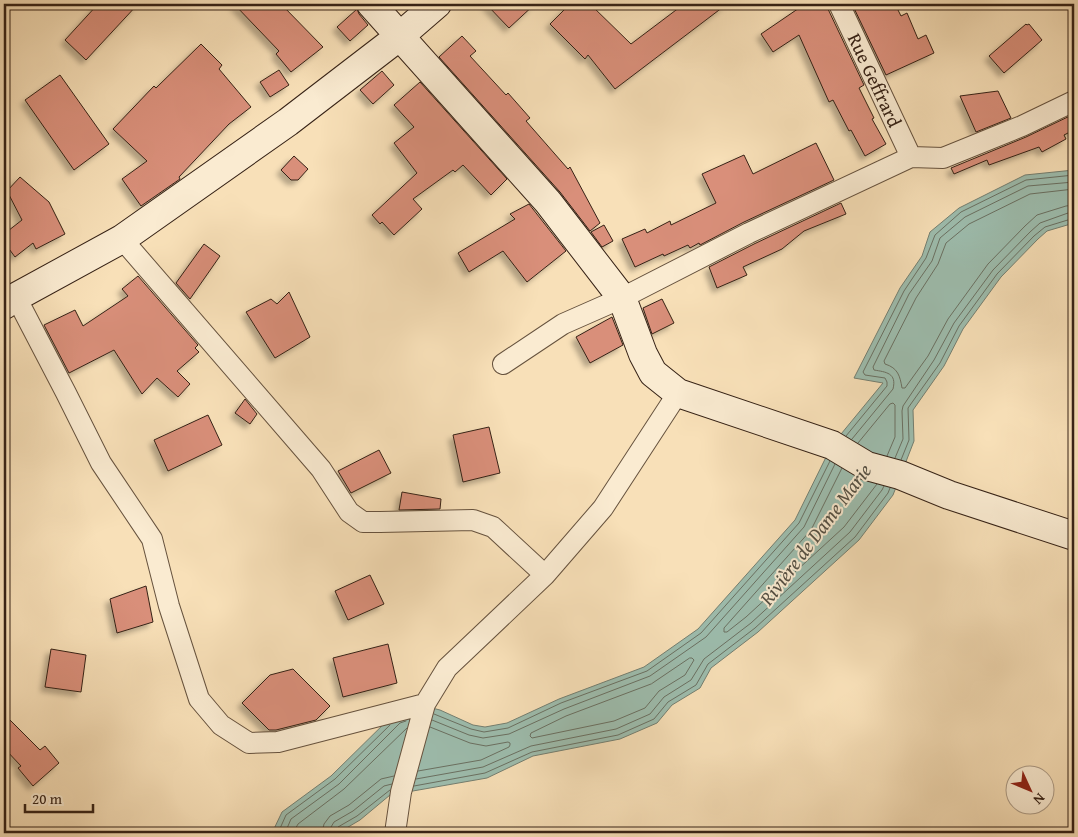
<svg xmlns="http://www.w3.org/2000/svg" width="1078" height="837" font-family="'Gentium Book Plus',serif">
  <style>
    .water { fill: #9dbdae; stroke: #747f71 }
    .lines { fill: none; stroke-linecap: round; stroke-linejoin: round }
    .shore { stroke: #6a7062; stroke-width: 1 }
    .building { fill: #d98f7a; stroke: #362216; filter: url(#shadow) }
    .street-casing { stroke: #66523e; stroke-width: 22 }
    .secondary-casing { stroke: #362216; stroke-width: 30 }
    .street { stroke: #faebd1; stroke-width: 20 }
    .secondary { stroke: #faebd1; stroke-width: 28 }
    .labels { text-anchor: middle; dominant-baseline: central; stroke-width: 4; stroke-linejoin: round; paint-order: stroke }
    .street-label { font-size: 19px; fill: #362216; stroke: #faebd1 }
    .water-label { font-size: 20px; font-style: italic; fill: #555044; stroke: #faebd1 }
  </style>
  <defs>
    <filter id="shadow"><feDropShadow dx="-4.5" dy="4.5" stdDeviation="2.5" flood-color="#0004"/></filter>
  </defs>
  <rect width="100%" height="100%" fill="#f8e0b8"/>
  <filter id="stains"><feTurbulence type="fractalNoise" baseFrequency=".004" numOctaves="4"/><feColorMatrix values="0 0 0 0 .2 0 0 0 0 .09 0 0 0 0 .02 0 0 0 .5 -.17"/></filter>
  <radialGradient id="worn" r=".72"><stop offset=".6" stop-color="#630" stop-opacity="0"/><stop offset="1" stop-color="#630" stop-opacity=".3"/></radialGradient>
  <path class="water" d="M 1074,170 L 1074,223 L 1047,231 L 1038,239 L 1001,277 L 963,329 L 944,366 L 913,410 L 914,441 L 893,495 L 859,540 L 758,632 L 711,668 L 700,688 L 672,705 L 657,723 L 620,739 L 533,756 L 487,778 L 390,795 L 360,820 L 338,833 L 272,833 L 282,812 L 331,776 L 395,713 L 416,704 L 440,710 L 473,725 L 485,727 L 507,723 L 559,699 L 644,667 L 698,629 L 795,520 L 832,445 L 883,383 L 854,378 L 900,288 L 922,256 L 930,232 L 959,208 L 1025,175 Z"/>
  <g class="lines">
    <path class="shore" d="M 1074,189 L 1030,194 L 969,224 L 946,243 L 938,264 L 916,298 L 884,361 L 885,364 C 898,368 900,376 902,388 L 905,388 L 928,356 L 948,319 L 988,264 L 1025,226 L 1037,215 L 1066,206 L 1074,205
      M 846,436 L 887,386 L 887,382 L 885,378 L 865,375 L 863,372 L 904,291 L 926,258 L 935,235 L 961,212 L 1026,180 L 1074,175
      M 852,439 L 893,389 C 897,373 886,372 874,370 L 873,367 L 909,294 L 932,261 L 940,238 L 965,217 L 1028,186 L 1074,182
      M 858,443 L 890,404 L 893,403 L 895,405 L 895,437 L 887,456
      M 895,458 L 903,439 L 902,411 L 903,406 L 934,360 L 954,323 L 993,270 L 1030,232 L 1040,223 L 1068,213 L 1074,212
      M 901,460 L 909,440 L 908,408 L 940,363 L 959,326 L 997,274 L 1034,236 L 1045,227 L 1071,219 L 1074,219
      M 842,468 L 811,530 L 724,628 L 724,632 L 727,632 L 746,617 L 844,527 L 877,484
      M 690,658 L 692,658 L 694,660 L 685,675 L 659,691 L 645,708 L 614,721 L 532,738 L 530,736 L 531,733 L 566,716 L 651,684 Z
      M 434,714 L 471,729 L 484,732 L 508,728 L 561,703 L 647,671 L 701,633 L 799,523 L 830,461
      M 432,720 L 469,735 L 483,738 L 509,734 L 564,709 L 650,676 L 706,637 L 804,527 L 835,464
      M 418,771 L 481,760 L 509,747 L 510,745 L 510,743 L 508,742 L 486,746 L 470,743 L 430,727
      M 416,779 L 483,767 L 531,746 L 616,729 L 650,714 L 664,697 L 691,680 L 704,659 L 751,623 L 850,532 L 882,490 L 884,486
      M 414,786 L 485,773 L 532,752 L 618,735 L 654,719 L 668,702 L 696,685 L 708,664 L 755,628 L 855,537 L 888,493 L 890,488
      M 278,833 L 286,815 L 335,779 L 390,725
      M 285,833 L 291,819 L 339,784 L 400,723 L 406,721
      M 293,833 L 298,824 L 344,789 L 407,728
      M 322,833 L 324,824 L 330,816 L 349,805 L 381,779 L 394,776
      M 330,833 L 331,827 L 334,822 L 353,811 L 384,786 L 392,784
      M 336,833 L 336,830 L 338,827 L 357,816 L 390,790"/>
  </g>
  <path class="building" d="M 98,4 L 138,4 L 86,60 L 65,40 Z
    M 234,4 L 281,4 L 323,47 L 291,72 L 276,54 L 279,51 Z
    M 486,4 L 535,4 L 509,28 Z
    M 570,4 L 590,4 L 631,44 L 684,4 L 727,4 L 615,89 L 588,55 L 585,59 L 550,24 Z
    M 805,4 L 827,4 L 828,9 L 864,85 L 859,88 L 874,118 L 872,119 L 886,144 L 865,156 L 851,130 L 849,131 L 833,100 L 829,102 L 799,35 L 773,52 L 761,34 Z
    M 852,4 L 895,4 L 901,16 L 907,13 L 918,39 L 926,35 L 934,53 L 886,75 Z
    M 357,9 L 359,14 L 368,25 L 350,41 L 337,27 Z
    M 1026,24 L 1027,25 L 1029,24 L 1042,40 L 1004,73 L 989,56 Z
    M 462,36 L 476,51 L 470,56 L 506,95 L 508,93 L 530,118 L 526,121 L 568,169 L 570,167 L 600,223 L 590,231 L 560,192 L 439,57 Z
    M 201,44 L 222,65 L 219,69 L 251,107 L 229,124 L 179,177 L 180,179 L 141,206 L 122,179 L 147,161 L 113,129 L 154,86 L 156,88 Z
    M 279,70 L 289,85 L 270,97 L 260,82 Z
    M 382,71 L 394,85 L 373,104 L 360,90 Z
    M 60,75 L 109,144 L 74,170 L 25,100 Z
    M 420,82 L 507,179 L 491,195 L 463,165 L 455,172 L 453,170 L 413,199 L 422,209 L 394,235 L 382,222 L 380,224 L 372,215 L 417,173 L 394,143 L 414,127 L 394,105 Z
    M 998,91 L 1011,118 L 976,132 L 960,96 Z
    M 1074,114 L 1074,130 L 1064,135 L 1066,139 L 1042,152 L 1039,147 L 989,165 L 987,160 L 954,174 L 951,168 L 1026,137 Z
    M 816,143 L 834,180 L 744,222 L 700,245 L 699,243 L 690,248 L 688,245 L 664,256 L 663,254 L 635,267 L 622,239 L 645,229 L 647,233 L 670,221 L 671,225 L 716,203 L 702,174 L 744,155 L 753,174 Z
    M 294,156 L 308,169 L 298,180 L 291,180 L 281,170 Z
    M 20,177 L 49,202 L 65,234 L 36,249 L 33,243 L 15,257 L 4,242 L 4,234 L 22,220 L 7,191 Z
    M 841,203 L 846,214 L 804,231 L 782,249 L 743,267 L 747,275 L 717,288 L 709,267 L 754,244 Z
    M 529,204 L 566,251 L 527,282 L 503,251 L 469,272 L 458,253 L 515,219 L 510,214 Z
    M 604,225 L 613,241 L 602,247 L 591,232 Z
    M 204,244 L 220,256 L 190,299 L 176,283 Z
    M 138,276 L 198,345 L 195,348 L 199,352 L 177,371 L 190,384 L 178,397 L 157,378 L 142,394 L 114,350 L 69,373 L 44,325 L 75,310 L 83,326 L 128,296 L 122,289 Z
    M 289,292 L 310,337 L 275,358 L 246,312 L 271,299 L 277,304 Z
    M 662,299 L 674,323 L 652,334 L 643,308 Z
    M 612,317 L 623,345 L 590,363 L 576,337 Z
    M 245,399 L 257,414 L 250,424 L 235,413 Z
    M 208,415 L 222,445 L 168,471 L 154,440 Z
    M 489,427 L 500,473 L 463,482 L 453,435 Z
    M 379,450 L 391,473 L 351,493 L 338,471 Z
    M 402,492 L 441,499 L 440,509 L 399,510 Z
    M 370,575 L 384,604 L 348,620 L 335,591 Z
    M 146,586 L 153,622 L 117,633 L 110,599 Z
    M 388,644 L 397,683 L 343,697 L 333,658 Z
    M 51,649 L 86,655 L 81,692 L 45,687 Z
    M 293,669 L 330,706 L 316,720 L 276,730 L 269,730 L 242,703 L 270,675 Z
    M 4,714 L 40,750 L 45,746 L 59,763 L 33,786 L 18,768 L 21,766 L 4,748 Z"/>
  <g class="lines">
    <defs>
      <path id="street" d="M 839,4 L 911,157
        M 122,239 L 321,469 L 349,512 L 363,522 L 380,522 L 473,520 L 493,527 L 545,575
        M 16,297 L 66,393 L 101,463 L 152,539 L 169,606 L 199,699 L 221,725 L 249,743 L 278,742 L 425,704
        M 503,364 L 563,324 L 622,298 L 749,233 L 911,157 L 943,158 L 1022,126 L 1074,101
        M 395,833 L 401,792 L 425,704 L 447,668 L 545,575 L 603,508 L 678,393"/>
      <path id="secondary" d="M 371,4 L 548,202 L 622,298 L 643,354 L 653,373 L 678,393 L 832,445 L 867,466 L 900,475 L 949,495 L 1074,536
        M 4,305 L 16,297 L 122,239 L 288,122 L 400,36 L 437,4"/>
    </defs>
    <use href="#street" class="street-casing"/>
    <use href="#secondary" class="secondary-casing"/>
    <use href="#street" class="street"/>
    <use href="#secondary" class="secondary"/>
  </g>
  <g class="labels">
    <g class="street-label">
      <text transform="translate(875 80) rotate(65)">Rue Geffrard</text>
    </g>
    <g class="water-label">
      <text transform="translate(815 534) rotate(-53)">Rivière de Dame Marie</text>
    </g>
  </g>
  <rect width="1078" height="837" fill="none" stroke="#f8e0b8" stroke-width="20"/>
  <rect x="5" y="5" width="1068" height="827" fill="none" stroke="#362216" stroke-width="2.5"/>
  <rect x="10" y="10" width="1058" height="817" fill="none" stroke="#362216"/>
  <g transform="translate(1030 790) rotate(134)"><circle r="24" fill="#faebd1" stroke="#ac9b86"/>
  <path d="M0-4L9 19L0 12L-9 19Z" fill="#8f2418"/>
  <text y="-8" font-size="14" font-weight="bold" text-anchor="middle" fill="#362216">N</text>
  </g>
  <path d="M25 804v8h68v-8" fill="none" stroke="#362216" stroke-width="2.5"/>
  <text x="32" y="804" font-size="15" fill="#362216" stroke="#faebd1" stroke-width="4" paint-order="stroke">20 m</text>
  <rect width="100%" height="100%" filter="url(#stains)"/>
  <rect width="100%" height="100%" fill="url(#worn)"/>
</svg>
